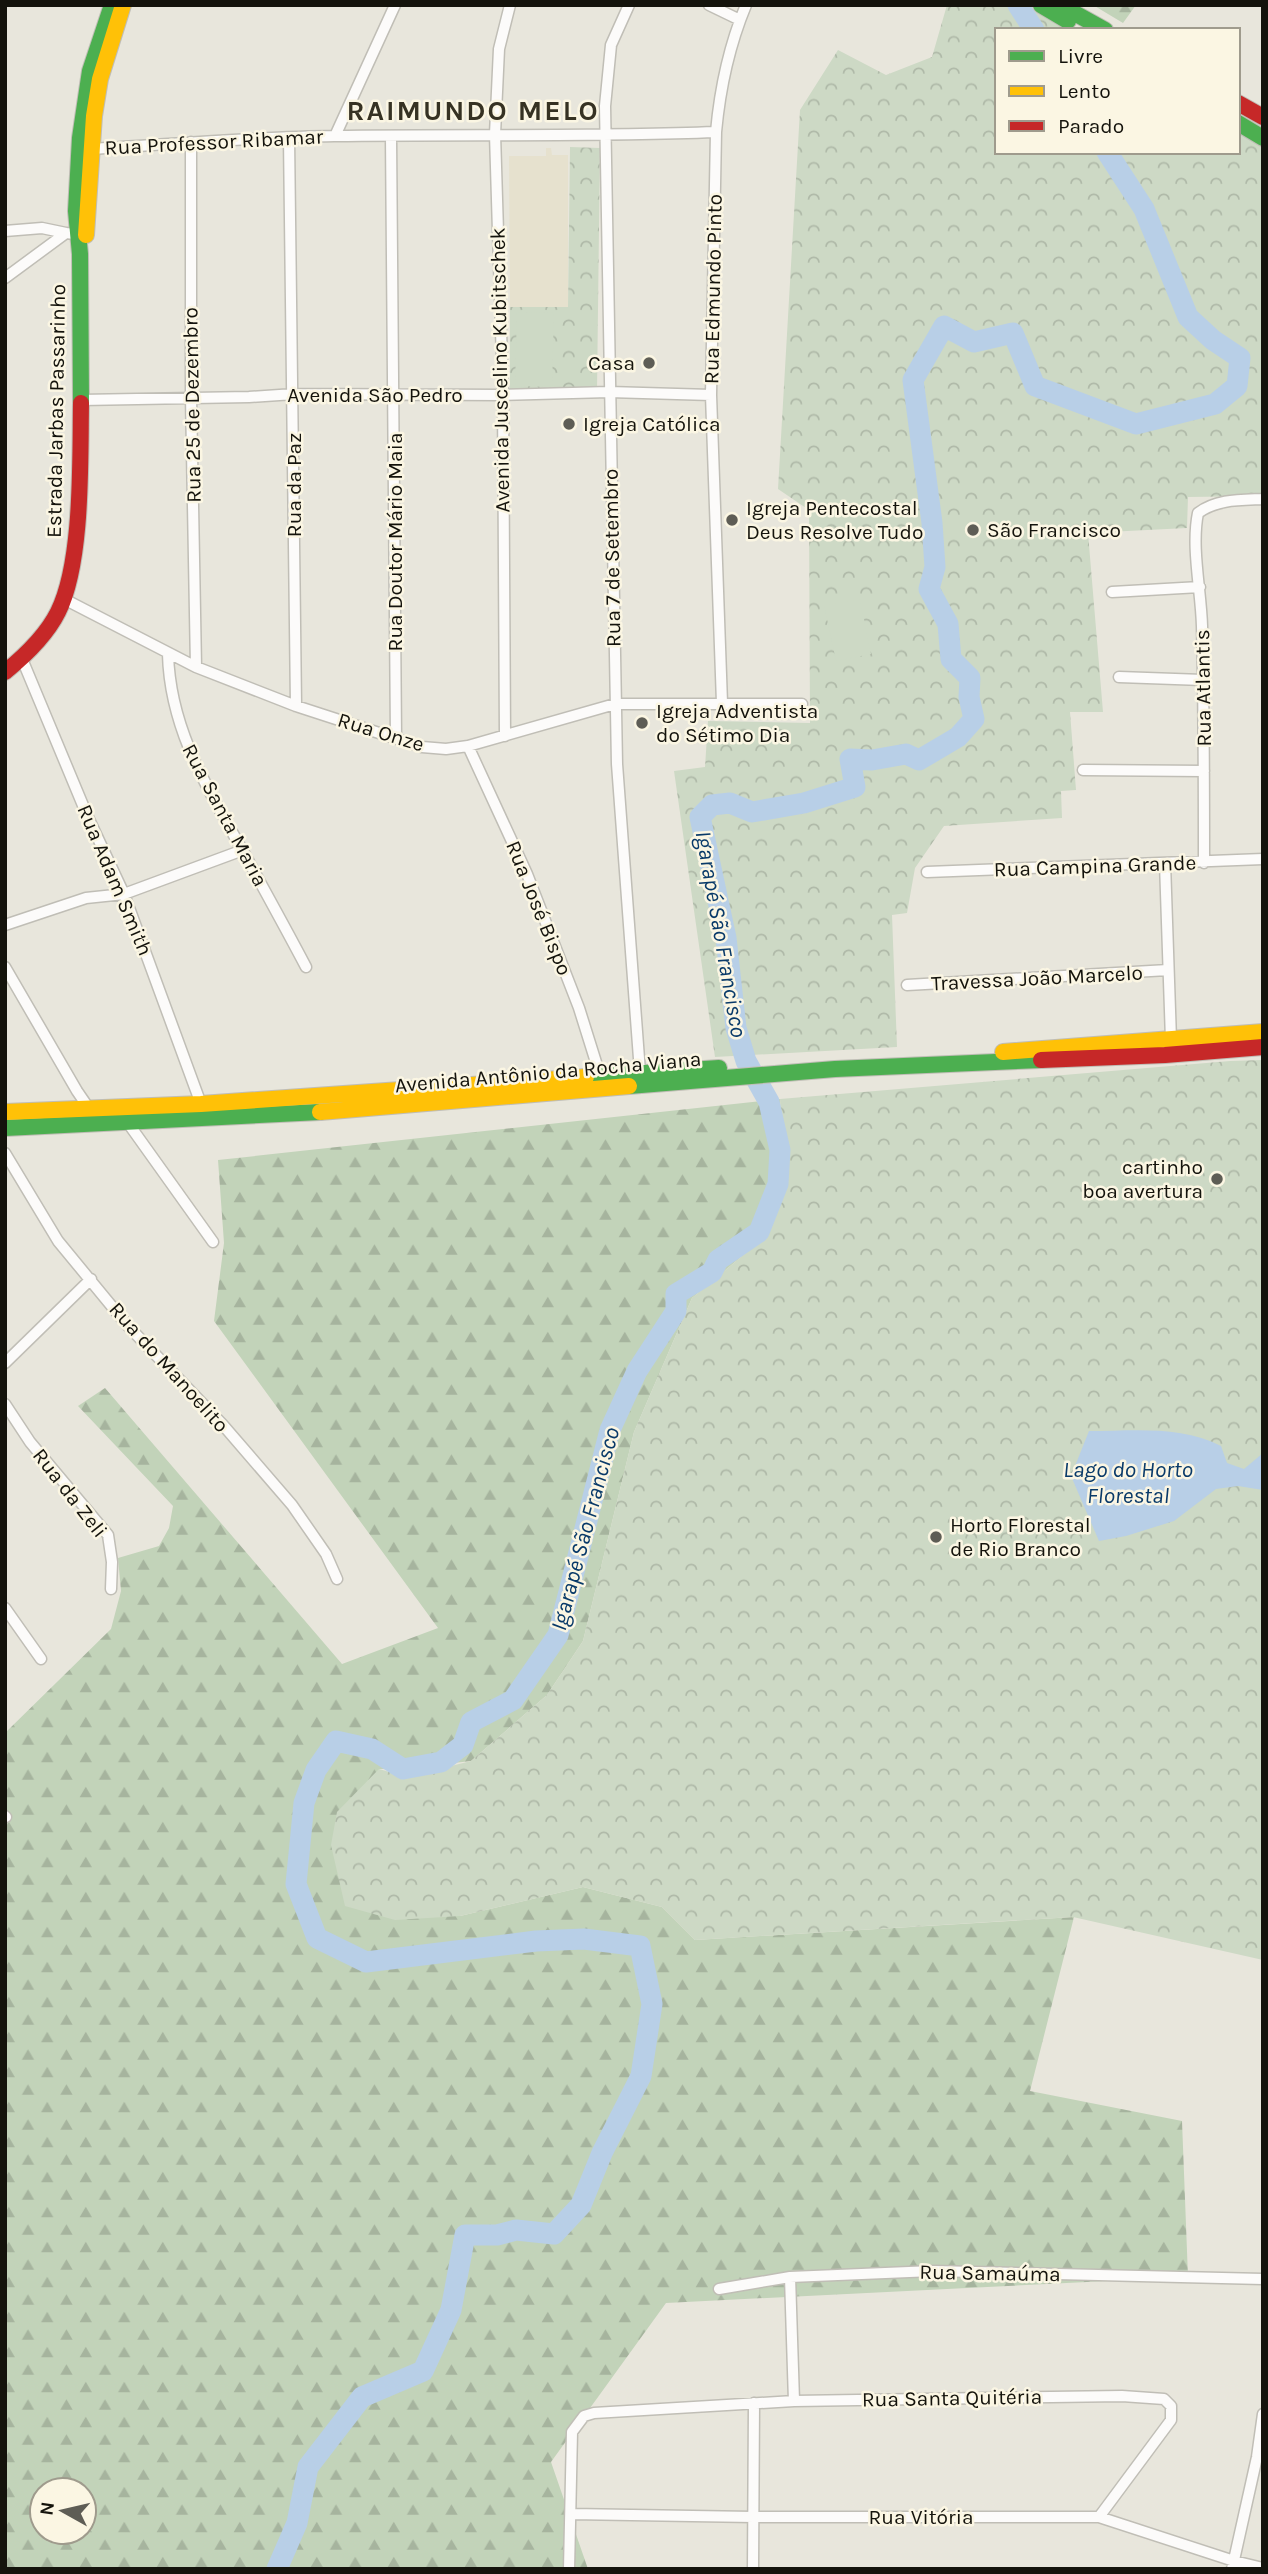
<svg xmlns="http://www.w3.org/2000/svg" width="1268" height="2574" font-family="Karla,sans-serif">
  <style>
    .built { fill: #e6e1ce }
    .forest { fill: url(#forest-firs); fill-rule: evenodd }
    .park { fill: url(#park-crowns) }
    .pitch { fill: #cdd9c5 }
    .water { fill: #b8cfe7 }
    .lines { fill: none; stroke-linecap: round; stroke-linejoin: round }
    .river { stroke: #b8cfe7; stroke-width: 21 }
    .street-casing { stroke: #c0beb6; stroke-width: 13 }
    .fast-casing { stroke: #c0beb6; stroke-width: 18 }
    .slow-casing { stroke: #c0beb6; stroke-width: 18 }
    .jam-casing { stroke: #c0beb6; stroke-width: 18 }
    .street { stroke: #fcfbfa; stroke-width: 10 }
    .fast { stroke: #4caf50; stroke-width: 16 }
    .slow { stroke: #ffc107; stroke-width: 16 }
    .jam { stroke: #c62828; stroke-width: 16 }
    .poi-dot { fill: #5e5d55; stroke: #fbf6e3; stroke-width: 2.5 }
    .labels { text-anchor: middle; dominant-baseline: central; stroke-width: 5; stroke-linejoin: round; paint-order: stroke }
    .street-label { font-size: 21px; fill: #14130c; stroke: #fbf6e3 }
    .poi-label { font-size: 21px; fill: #14130c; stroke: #fbf6e3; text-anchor: start }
    .water-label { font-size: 23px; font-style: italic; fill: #093a69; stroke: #fbf6e3 }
    .district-label { font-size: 28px; font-weight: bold; letter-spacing: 2px; fill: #363223; stroke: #fbf6e3 }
  </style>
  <defs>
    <pattern id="forest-firs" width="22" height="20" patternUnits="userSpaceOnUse" patternTransform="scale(1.75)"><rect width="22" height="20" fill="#c2d3b9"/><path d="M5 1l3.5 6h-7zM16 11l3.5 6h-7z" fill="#a6b49e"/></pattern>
    <pattern id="park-crowns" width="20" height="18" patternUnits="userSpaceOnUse" patternTransform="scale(1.75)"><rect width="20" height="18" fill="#cdd9c5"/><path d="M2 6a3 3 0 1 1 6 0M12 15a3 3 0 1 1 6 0" fill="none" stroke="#afb9a8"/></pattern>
  </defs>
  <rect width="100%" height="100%" fill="#e8e6dc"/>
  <path class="built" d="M 546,148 L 551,148 L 552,155 L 568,155 L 568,307 L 510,307 L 509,156 L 546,156 Z"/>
  <path class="forest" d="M 1093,5 L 1136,5 L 1123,23 Z
    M 780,1099 L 785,1185 L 766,1236 L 692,1298 L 634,1432 L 583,1641 L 547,1695 L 471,1761 L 403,1769 L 379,1769 L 460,1916 L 583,1887 L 662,1907 L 695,1940 L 1074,1917 L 1030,2091 L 1182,2121 L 1188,2277 L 666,2303 L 551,2462 L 588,2569 L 5,2569 L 5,1733 L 111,1629 L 121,1591 L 118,1558 L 159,1546 L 169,1528 L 173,1506 L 78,1406 L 105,1388 L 342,1664 L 438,1628 L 214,1321 L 224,1243 L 218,1160 ZM 42,2490 L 84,2490 L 84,2532 L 42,2532 Z"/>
  <path class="park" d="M 947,5 L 1026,5 L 1067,30 L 997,30 L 997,152 L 1238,152 L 1238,130 L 1263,144 L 1263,496 L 1188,497 L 1187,528 L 1088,533 L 1103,712 L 1070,712 L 1076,790 L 1061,791 L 1062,818 L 944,826 L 915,868 L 907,913 L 892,915 L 897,1047 L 715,1057 L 674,771 L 705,767 L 708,721 L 810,723 L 809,510 L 778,489 L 800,110 L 838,50 L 886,75 L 932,57 Z
    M 570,147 L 600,148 L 597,391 L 510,390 L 510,307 L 568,307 Z
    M 1263,1060 L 1263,1960 L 1073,1917 L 695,1940 L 662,1907 L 583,1887 L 460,1916 L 395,1920 L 345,1906 L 331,1845 L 337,1812 L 379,1769 L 407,1777 L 471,1761 L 547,1695 L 583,1641 L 634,1432 L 692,1298 L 766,1236 L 785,1185 L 780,1099 L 1230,1061 Z"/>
  <path class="pitch" d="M 517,312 L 554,313 L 552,387 L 515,386 Z
    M 860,599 L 871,654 L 836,661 L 824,605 Z"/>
  <path class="water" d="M 1089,1431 C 1133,1431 1181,1425 1221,1446 L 1227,1463 L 1244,1469 L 1263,1453 L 1263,1490 L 1238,1486 L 1216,1489 L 1174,1521 L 1126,1536 L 1099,1541 L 1071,1476 Z"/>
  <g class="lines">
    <path class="river" d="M 1018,5 L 1034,30
      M 277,2569 L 297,2523 L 308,2467 L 362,2397 L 423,2371 L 451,2310 L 465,2235 L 497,2235 L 516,2230 L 554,2234 L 581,2205 L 602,2153 L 641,2076 L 652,2004 L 640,1946 L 584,1939 L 536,1941 L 366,1962 L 317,1938 L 296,1884 L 304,1803 L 316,1770 L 336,1741 L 372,1749 L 403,1769 L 441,1762 L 463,1745 L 471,1722 L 513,1700 L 558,1635 L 610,1430 L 637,1371 L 676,1311 L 676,1294 L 712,1272 L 718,1260 L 759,1232 L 778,1184 L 780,1150 L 769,1102 L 746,1061 L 736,1028 L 726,938 L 700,817 L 712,805 L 730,803 L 752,812 L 804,803 L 855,787 L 850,759 L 872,760 L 906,754 L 919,760 L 958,737 L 974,719 L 969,697 L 970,678 L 951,659 L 948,624 L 929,589 L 935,567 L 932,523 L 913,380 L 944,326 L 974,342 L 1013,333 L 1035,386 L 1136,424 L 1215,404 L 1237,386 L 1240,358 L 1213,340 L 1188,317 L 1144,209 L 1107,152"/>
    <defs>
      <path id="street" d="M 629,5 L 611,45 L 605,106 L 617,764 L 640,1072
        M 709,5 L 740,20
        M 335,136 L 395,5
        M 391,137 L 396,738
        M 289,138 L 296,706
        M 191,142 L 191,397 L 196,667
        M 91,149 C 172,144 253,137 334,136 C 462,134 589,137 716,132
        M 5,231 L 42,228 L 66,233
        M 5,278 L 66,233 L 83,235
        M 81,400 L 249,397 L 294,394 L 503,395 L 609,392 L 711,395
        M 1112,592 L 1200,587
        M 64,599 L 196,667 L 296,706 L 422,747 L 446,749 L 468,746 L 615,704 L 802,704
        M 168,654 C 170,730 208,789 244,853 C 265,891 286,929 306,967
        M 22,659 L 87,815 L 124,894 L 201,1104
        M 1119,677 L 1203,680
        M 722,703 L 711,395 L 716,132 C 720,88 729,46 746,5
        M 505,736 L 503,395 L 495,134 L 499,49 L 510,5
        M 468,746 L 527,874 L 579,1008 L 600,1075
        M 1083,770 L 1204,771
        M 1165,863 L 1171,1040
        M 1204,863 C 1204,784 1204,705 1202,626 C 1201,590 1191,547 1198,513 C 1217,499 1240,500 1263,499
        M 927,872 L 1263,859
        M 5,925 L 86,898 L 124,894 L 243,850
        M 5,967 L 77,1091 L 90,1110
        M 907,985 L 1168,970
        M 128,1123 L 213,1242
        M 5,1153 L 58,1241 L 128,1326 L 223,1425 L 292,1505 L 326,1554 L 337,1579
        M 5,1363 L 91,1279
        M 5,1404 L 30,1442 L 108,1535 L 112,1562 L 111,1589
        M 5,1608 L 41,1659
        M 5,1816 L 6,1817
        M 790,2277 L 794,2401
        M 719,2289 L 790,2277 L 933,2271 L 1263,2279
        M 571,2514 L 753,2517 L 1099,2517 L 1234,2561 L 1263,2568
        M 569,2569 L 572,2432 L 584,2416 L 594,2413 L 794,2401 L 1122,2396 L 1164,2399 L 1171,2406 L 1171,2420 L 1099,2517
        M 753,2569 L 754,2403
        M 1232,2569 L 1257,2457 L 1263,2414"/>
      <path id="fast" d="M 1041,5 L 1068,21
        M 1060,5 L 1105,30
        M 1238,123 L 1263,138
        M 81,403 L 80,254 L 76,211 L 80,138 L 90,71 L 112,5
        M 586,1077 L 719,1068
        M 629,1086 L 835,1069 L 1041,1060
        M 5,1128 L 320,1112"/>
      <path id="slow" d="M 86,235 L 94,116 L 100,79 L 123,5
        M 1003,1052 L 1263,1032
        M 5,1112 L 201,1104 L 586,1077
        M 320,1112 L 629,1086"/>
      <path id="jam" d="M 1238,103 L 1263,117
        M 5,672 C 26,655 46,636 58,612 C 83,562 80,460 81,403
        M 1041,1060 L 1165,1055 L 1263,1047"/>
    </defs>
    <use href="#street" class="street-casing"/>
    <use href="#fast" class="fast-casing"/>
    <use href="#slow" class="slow-casing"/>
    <use href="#jam" class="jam-casing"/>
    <use href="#street" class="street"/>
    <use href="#fast" class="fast"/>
    <use href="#slow" class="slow"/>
    <use href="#jam" class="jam"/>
  </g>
  <g class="poi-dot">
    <circle cx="649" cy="363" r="7"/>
    <circle cx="569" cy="424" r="7"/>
    <circle cx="732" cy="520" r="7"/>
    <circle cx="973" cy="530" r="7"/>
    <circle cx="642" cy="723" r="7"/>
    <circle cx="1217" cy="1179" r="7"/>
    <circle cx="936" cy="1537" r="7"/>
  </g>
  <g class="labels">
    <g class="street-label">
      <text transform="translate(214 142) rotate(-3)">Rua Professor Ribamar</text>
      <text transform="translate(713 289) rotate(-89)">Rua Edmundo Pinto</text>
      <text transform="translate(500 370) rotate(-91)">Avenida Juscelino Kubitschek</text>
      <text x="375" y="395">Avenida São Pedro</text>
      <text transform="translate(192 405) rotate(-91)">Rua 25 de Dezembro</text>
      <text transform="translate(56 411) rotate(-89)">Estrada Jarbas Passarinho</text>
      <text transform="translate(294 485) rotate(-90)">Rua da Paz</text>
      <text transform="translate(395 542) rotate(-90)">Rua Doutor Mário Maia</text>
      <text transform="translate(612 558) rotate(-91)">Rua 7 de Setembro</text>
      <text transform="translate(1203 688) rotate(-91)">Rua Atlantis</text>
      <text transform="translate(381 732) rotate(17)">Rua Onze</text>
      <text transform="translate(225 815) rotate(62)">Rua Santa Maria</text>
      <text transform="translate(1095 866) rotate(-2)">Rua Campina Grande</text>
      <text transform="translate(115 880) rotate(67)">Rua Adam Smith</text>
      <text transform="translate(539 908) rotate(68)">Rua José Bispo</text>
      <text transform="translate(1037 978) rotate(-3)">Travessa João Marcelo</text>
      <text transform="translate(548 1072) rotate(-5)">Avenida Antônio da Rocha Viana</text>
      <text transform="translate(169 1367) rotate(48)">Rua do Manoelito</text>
      <text transform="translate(70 1493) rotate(52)">Rua da Zeli</text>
      <text transform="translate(990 2273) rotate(1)">Rua Samaúma</text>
      <text transform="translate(952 2398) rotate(-1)">Rua Santa Quitéria</text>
      <text x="921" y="2517">Rua Vitória</text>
    </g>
    <g class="poi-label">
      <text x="635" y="363" text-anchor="end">Casa</text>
      <text x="583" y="424">Igreja Católica</text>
      <text x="746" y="508">Igreja Pentecostal<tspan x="746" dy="24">Deus Resolve Tudo</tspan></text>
      <text x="987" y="530">São Francisco</text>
      <text x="656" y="711">Igreja Adventista<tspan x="656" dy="24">do Sétimo Dia</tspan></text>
      <text x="1203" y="1167" text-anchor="end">cartinho<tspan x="1203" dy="24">boa avertura</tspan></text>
      <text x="950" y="1525">Horto Florestal<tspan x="950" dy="24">de Rio Branco</tspan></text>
    </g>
    <g class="water-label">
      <text transform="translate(721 934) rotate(80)">Igarapé São Francisco</text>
      <text x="1128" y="1469">Lago do Horto<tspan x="1128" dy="26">Florestal</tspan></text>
      <text transform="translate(585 1529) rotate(-75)">Igarapé São Francisco</text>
    </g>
    <g class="district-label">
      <text x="473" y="110">RAIMUNDO MELO</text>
    </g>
  </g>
  <rect width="1268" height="2574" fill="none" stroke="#14130c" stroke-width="14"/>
  <rect x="995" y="28" width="245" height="126" fill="#fbf6e3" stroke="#9f9b8d" stroke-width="2"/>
  <rect x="1009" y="51" width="35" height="10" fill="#4caf50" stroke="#9f9b8d" stroke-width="2"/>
  <text x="1058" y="63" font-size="21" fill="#14130c">Livre</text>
  <rect x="1009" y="86" width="35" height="10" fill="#ffc107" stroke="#9f9b8d" stroke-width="2"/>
  <text x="1058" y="98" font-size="21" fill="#14130c">Lento</text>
  <rect x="1009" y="121" width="35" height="10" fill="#c62828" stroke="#9f9b8d" stroke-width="2"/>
  <text x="1058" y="133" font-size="21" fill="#14130c">Parado</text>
  <g transform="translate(63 2511) rotate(278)"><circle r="33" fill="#fbf6e3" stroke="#9f9b8d" stroke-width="2"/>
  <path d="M0-5L12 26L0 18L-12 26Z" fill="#5e5d55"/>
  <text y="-10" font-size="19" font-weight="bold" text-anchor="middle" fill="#14130c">N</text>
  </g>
</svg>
